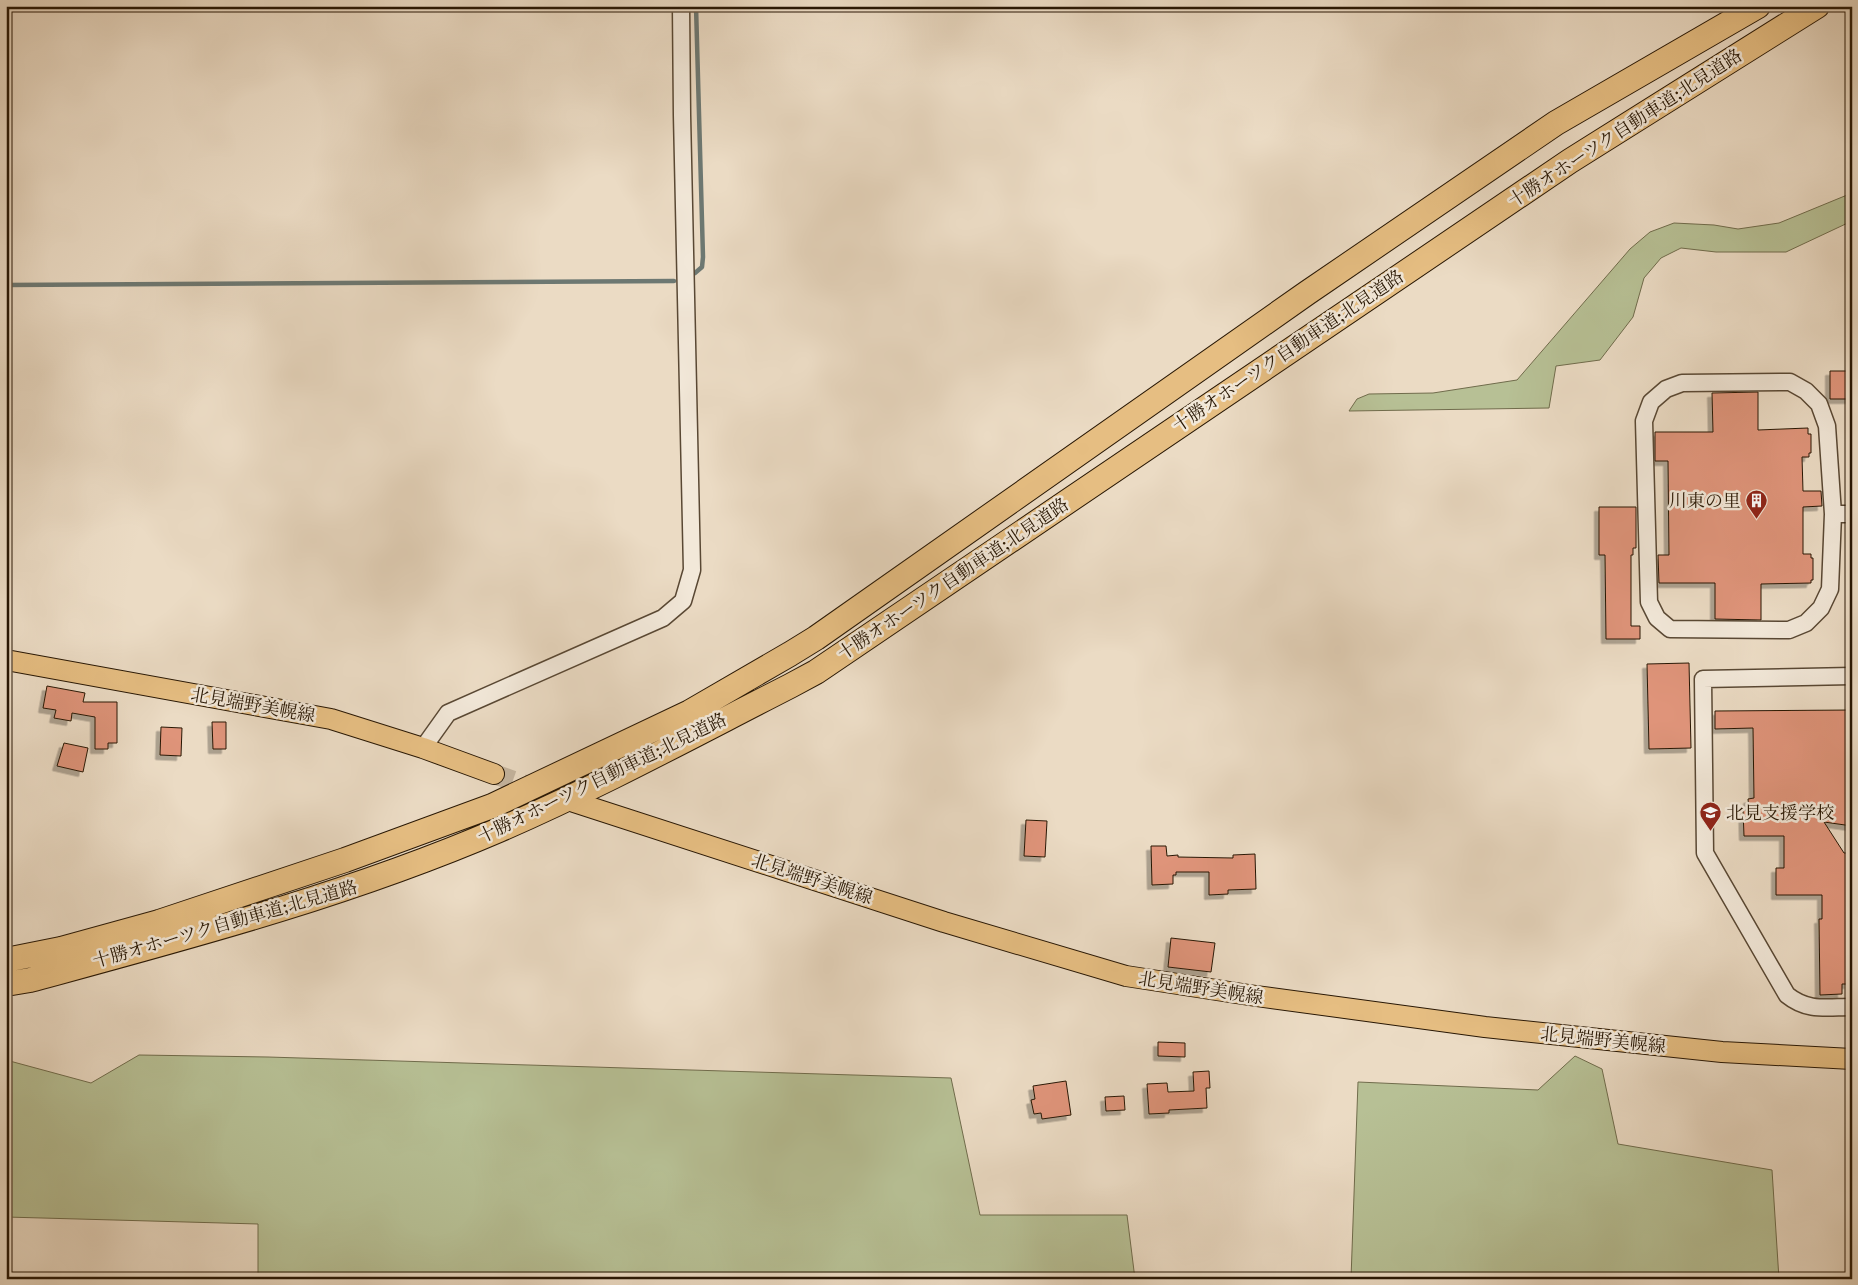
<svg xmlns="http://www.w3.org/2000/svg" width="1858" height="1285" font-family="'Libre Caslon Text','Noto Serif JP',serif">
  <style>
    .green { fill: #b7c095; stroke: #706c4c }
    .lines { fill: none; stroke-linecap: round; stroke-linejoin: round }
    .stream { stroke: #6d7872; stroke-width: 4.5 }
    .building { fill: #df947a; stroke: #281704; filter: url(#shadow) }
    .major-tunnel { stroke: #c4b49e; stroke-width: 20; stroke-dasharray: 20 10; stroke-linecap: butt }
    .minor-casing { stroke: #594834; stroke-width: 19 }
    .major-casing { stroke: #281704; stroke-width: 22 }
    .highway-casing { stroke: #281704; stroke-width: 26 }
    .minor { stroke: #f2e8d9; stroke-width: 16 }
    .major { stroke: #e6be82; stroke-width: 20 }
    .highway { stroke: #e6be82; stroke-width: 24 }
    .labels { text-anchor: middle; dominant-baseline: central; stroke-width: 5; stroke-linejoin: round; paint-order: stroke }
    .street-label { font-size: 18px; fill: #281704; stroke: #f2e8d9 }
    .poi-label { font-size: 18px; fill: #281704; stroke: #f2e8d9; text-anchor: end }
  </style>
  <defs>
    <filter id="shadow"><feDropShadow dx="-4.5" dy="4.5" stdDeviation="0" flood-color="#0004"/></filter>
  </defs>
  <rect width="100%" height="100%" fill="#ebdbc4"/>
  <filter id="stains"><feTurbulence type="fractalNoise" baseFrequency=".004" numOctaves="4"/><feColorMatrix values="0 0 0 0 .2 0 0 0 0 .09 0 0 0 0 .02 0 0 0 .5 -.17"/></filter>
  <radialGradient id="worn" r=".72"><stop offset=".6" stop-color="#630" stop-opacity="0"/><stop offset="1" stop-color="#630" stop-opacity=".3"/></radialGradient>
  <path class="green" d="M 1852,193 L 1852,221 L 1786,252 L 1716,252 L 1681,248 L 1661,258 L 1644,278 L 1633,317 L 1600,360 L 1556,366 L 1549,408 L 1349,411 L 1357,399 L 1369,394 L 1433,393 L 1517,380 L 1630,249 L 1650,232 L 1674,223 L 1714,225 L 1738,229 L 1779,223 Z
    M 139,1055 L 268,1057 L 951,1078 L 980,1215 L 1127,1215 L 1135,1279 L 258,1279 L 258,1224 L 6,1217 L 6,1060 L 91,1083 Z
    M 1575,1056 L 1602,1069 L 1618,1144 L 1772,1170 L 1779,1279 L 1351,1279 L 1358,1082 L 1538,1090 Z"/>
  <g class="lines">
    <path class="stream" d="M 695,273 L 702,267 L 703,257 L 696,6
      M 6,285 L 674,281"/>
  </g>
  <path class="building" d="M 1830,371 L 1852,371 L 1852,399 L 1830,399 Z
    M 1758,392 L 1758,430 L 1808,428 L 1808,434 L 1811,434 L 1811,453 L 1809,453 L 1809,457 L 1802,457 L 1803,491 L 1821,491 L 1822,506 L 1803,507 L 1803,554 L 1811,554 L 1811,558 L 1813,558 L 1813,580 L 1811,580 L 1811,583 L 1761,584 L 1761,620 L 1715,619 L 1715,583 L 1659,583 L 1658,555 L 1669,555 L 1668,461 L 1655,461 L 1655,432 L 1713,432 L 1712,393 Z
    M 1599,507 L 1636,507 L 1636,548 L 1633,548 L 1633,555 L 1631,555 L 1631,626 L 1640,626 L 1640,639 L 1606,639 L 1605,555 L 1599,555 Z
    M 1689,663 L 1691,748 L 1649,749 L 1647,664 Z
    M 47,686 L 85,693 L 83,702 L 117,702 L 117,743 L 108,743 L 108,749 L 95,749 L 95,717 L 72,713 L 71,721 L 54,718 L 56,710 L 43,708 Z
    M 1852,710 L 1852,826 L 1824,822 L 1844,853 L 1852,853 L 1852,922 L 1848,922 L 1848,958 L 1852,958 L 1852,980 L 1848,980 L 1849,984 L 1842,984 L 1842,994 L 1820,995 L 1819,919 L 1822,919 L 1822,895 L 1776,895 L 1776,868 L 1784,868 L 1784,836 L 1744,836 L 1743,810 L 1749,810 L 1748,799 L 1754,798 L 1753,728 L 1715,729 L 1715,711 Z
    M 212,722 L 226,722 L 226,749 L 213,749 Z
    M 161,727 L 182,728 L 181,756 L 160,755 Z
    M 64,743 L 88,748 L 83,772 L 57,766 Z
    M 1026,820 L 1047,821 L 1045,857 L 1024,856 Z
    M 1151,846 L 1166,846 L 1167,856 L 1178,855 L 1178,857 L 1233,858 L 1233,855 L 1255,854 L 1256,889 L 1228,890 L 1228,894 L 1209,895 L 1209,872 L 1176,872 L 1176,875 L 1173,875 L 1173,884 L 1152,885 Z
    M 1171,938 L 1215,943 L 1211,972 L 1168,967 Z
    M 1158,1042 L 1185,1043 L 1185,1057 L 1158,1056 Z
    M 1209,1071 L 1210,1088 L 1206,1088 L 1207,1108 L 1169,1110 L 1169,1113 L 1149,1114 L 1147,1084 L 1167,1083 L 1168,1092 L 1194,1091 L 1193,1072 Z
    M 1066,1081 L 1071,1115 L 1042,1119 L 1041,1113 L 1034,1114 L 1031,1100 L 1035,1099 L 1033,1086 Z
    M 1124,1096 L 1125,1110 L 1106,1111 L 1105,1097 Z"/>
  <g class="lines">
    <path class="major-tunnel" d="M 494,774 L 574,802"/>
    <defs>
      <path id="minor" d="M 1790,382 L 1806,391 L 1819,404 L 1827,426 L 1833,514 L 1830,589 L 1821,608 L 1806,623 L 1789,630 L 1670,629 L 1657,618 L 1649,602 L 1644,421 L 1651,402 L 1666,389 L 1682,383 Z
        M 1833,514 L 1852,514
        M 1852,676 L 1703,679 L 1705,853 L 1787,995 C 1808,1012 1827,1007 1852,1007
        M 423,748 L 448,713 L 663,618 L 683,601 L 692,570 L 682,115 L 681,6"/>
      <path id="major" d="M 6,660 L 331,719 L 423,748 L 494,774
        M 574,802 L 944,922 L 1126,976 L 1249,995 L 1485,1027 L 1722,1052 L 1852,1059"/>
      <path id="highway" d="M 6,960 L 61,949 L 159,922 L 345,860 L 492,806 L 690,712 L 790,654 L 816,638 L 1307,293 L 1556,123 L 1758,6
        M 6,984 L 30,980 C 188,937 348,895 499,830 C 598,787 694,735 790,686 L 816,672 L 1570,161 L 1817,6"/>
    </defs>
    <use href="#minor" class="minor-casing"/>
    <use href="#major" class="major-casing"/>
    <use href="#highway" class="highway-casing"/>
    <use href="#minor" class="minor"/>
    <use href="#major" class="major"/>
    <use href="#highway" class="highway"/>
  </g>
  <defs>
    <symbol id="building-pin" viewBox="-11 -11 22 30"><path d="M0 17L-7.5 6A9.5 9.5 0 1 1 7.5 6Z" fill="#8f2418" stroke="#f2e8d9"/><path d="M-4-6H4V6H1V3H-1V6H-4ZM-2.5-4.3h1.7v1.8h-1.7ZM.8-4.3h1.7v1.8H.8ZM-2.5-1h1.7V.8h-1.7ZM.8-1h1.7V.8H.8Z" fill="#fff"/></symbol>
    <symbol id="school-pin" viewBox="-11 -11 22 30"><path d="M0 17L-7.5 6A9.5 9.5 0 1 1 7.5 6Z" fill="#8f2418" stroke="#f2e8d9"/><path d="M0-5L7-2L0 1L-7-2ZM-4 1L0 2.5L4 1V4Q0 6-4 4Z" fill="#fff"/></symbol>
  </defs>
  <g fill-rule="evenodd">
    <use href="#building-pin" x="1744" y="488" width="25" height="34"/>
    <use href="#school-pin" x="1698" y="800" width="25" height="34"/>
  </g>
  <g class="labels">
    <g class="street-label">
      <text transform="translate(1625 128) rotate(-33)">十勝オホーツク自動車道;北見道路</text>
      <text transform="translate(1288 351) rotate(-34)">十勝オホーツク自動車道;北見道路</text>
      <text transform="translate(953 579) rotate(-34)">十勝オホーツク自動車道;北見道路</text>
      <text transform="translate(253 705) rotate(10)">北見端野美幌線</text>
      <text transform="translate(602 778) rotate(-26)">十勝オホーツク自動車道;北見道路</text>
      <text transform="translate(812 879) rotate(18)">北見端野美幌線</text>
      <text transform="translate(225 924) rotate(-16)">十勝オホーツク自動車道;北見道路</text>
      <text transform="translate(1201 988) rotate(9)">北見端野美幌線</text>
      <text transform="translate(1603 1040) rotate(6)">北見端野美幌線</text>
    </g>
    <g class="poi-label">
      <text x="1741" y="501">川東の里</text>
      <text x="1726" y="813" text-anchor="start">北見支援学校</text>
    </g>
  </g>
  <rect width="1858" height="1285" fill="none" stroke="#ebdbc4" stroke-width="25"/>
  <rect x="8" y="8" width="1843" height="1270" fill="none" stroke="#281704" stroke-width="2.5"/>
  <rect x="12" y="12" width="1833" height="1260" fill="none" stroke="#281704"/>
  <rect width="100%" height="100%" filter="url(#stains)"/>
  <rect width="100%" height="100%" fill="url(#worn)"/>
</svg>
